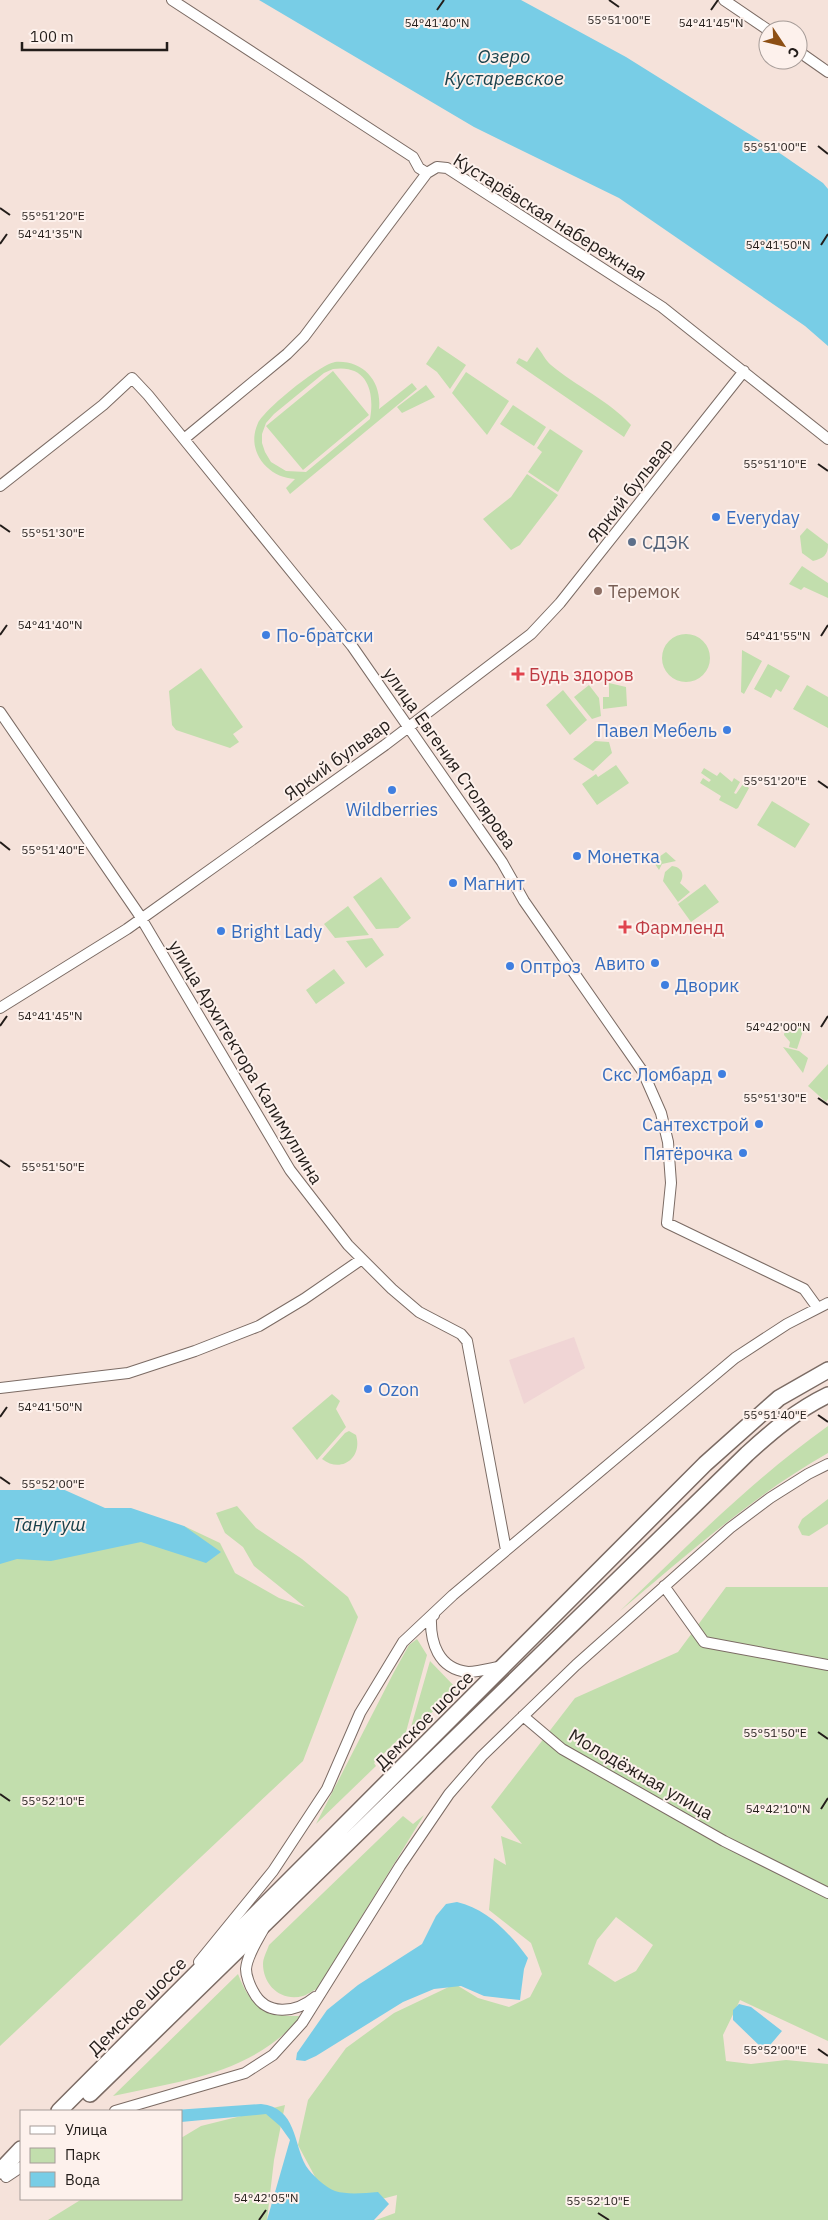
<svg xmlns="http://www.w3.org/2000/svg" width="828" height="2220" font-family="'IBM Plex Sans',sans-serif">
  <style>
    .industrial { fill: #f0d5d5 }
    .green { fill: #c2dead; fill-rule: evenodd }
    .water { fill: #78cde6 }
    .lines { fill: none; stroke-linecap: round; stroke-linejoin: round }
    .street-casing { stroke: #7b6b64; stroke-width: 12 }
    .primary-casing { stroke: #7b6b64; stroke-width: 18 }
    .street { stroke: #fff; stroke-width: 10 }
    .primary { stroke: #fff; stroke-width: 15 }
    .ticks { fill: none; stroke: #231d1a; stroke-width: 2 }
    .shop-dot { fill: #3f7fe0; stroke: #fdf1ec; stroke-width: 2 }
    .service-dot { fill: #5c6f8a; stroke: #fdf1ec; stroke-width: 2 }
    .education-dot { fill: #8d6e63; stroke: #fdf1ec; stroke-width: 2 }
    .health-dot { fill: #e0444e; stroke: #fdf1ec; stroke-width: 2 }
    .labels { text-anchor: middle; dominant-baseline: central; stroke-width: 4; stroke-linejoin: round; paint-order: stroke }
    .street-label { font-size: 18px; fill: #231d1a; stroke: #fdf1ec }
    .shop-label { font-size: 18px; fill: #366cbe; stroke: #fdf1ec; text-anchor: start }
    .service-label { font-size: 18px; fill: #4e5e75; stroke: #fdf1ec; text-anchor: start }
    .education-label { font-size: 18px; fill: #785e54; stroke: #fdf1ec; text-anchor: start }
    .health-label { font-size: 18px; fill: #be3a42; stroke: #fdf1ec; text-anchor: start }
    .water-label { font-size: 19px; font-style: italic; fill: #18404b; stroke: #fdf1ec }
    .ticks-label { font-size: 12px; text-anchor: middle; fill: #231d1a; stroke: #fdf1ec; stroke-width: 4; stroke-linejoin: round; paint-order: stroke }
  </style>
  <rect width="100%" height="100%" fill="#f5e2da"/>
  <path class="industrial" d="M 574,1337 L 585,1368 L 524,1404 L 509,1360 Z"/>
  <path class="green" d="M 438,346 L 466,365 L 450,389 L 437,372 L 426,364 Z
    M 537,347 C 542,352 545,360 551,365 C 577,387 607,399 631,425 L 624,437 L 516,363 L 519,358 L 527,362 Z
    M 335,362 C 364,360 382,382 379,409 L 412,383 L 417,389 L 290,494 L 286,488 L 295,479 C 268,478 245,451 258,423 C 266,408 319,365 335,362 ZM 333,369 C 367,364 375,391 370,419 L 306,472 L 286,471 L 271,462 L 265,452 L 262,443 L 262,434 L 266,423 L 274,414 L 324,373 Z
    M 333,371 L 369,415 L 303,470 L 266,426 Z
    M 466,372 L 509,401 L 487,435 L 452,393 Z
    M 426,385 L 435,397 L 402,413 L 397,407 Z
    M 513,405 L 546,427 L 534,446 L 500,424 Z
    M 550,429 L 583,451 L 558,492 L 528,472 L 542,452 L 537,448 Z
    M 527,474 L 558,495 L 520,545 L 511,550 L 483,519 L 511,497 Z
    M 807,528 L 828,544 C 828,556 823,558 813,561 L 802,553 L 800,536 Z
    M 802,566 L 828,583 L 828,598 L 804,587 L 801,590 L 789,584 Z
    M662 658a24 24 0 1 1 48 0a24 24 0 1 1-48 0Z
    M 742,650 L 762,661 L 744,694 L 741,692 Z
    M 768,664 L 790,676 L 781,692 L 776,689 L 771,698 L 754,689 Z
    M 201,668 L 243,727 L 233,734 L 239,742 L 230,748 L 176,730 L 172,725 L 169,691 Z
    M 609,683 L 626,687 L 627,706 L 603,709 L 603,697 L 609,697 Z
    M 589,685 L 599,698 L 601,716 L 592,719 L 574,697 Z
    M 807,685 L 828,697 L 828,728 L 793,709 Z
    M 563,690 L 587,720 L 570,735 L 546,705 Z
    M 595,741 L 609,742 L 612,753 L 593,771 L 573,759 Z
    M 616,765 L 629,783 L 597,805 L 582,784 L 596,774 L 598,777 Z
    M 704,768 L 717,776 L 720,772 L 732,782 L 734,778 L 740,782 L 734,793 L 736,794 L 743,784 L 749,788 L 738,808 L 736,809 L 719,800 L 721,796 L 700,783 L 703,778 L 709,782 L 711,780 L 701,773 Z
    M 772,801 L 810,824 L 795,848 L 757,825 Z
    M 666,852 L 676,861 L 662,864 L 659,870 L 653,861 Z
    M 672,866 C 682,867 685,875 680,883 L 690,892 L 678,902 L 663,881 L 665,872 Z
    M 381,877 L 411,918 L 398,928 L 376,929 L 353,897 Z
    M 705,884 L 719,902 L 691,922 L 678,904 Z
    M 348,906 L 369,935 L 335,938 L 324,924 Z
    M 372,938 L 384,955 L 366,968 L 346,941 Z
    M 334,969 L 345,983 L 316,1004 L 306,990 Z
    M 794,1023 L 799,1026 L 803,1031 L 797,1049 L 789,1047 L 790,1042 L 784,1035 L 785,1027 Z
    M 783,1047 L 799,1051 L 808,1058 L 803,1073 Z
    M 828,1064 L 828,1099 L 826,1102 L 808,1086 Z
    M 332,1394 L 340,1401 L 336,1409 L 346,1427 L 317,1460 L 292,1428 Z
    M 828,1426 L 828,1453 C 752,1496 687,1555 620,1611 C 687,1546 752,1480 828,1426 Z
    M 349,1431 L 356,1435 C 363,1458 341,1474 322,1459 L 345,1433 Z
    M 828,1499 L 828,1524 L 809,1536 L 802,1535 L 798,1527 L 802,1519 Z
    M 237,1506 L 256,1528 L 302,1559 L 348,1597 L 358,1617 L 303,1761 L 0,2046 L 0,1531 L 184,1526 L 220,1543 L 235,1573 L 279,1598 L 305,1607 L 254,1566 L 243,1547 L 225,1533 L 216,1513 Z
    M 726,1587 L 828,1587 L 828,2041 L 740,2000 L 723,2035 L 726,2061 L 751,2064 L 786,2060 L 828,2064 L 828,2220 L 376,2220 L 395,2213 L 397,2195 L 359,2205 L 320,2186 L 298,2145 L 308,2100 L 346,2048 L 394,2013 L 455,1984 L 478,1998 L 509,2007 L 530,1997 L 542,1974 L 531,1943 L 489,1910 L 494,1858 L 506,1865 L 501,1836 L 522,1844 L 491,1807 L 575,1698 L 678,1652 ZM 616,1917 L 653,1945 L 636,1971 L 615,1982 L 588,1964 L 597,1940 Z
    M 417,1639 L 427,1655 L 406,1732 L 374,1763 L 376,1766 L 316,1824 L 394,1672 L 409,1645 Z
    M 430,1661 L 457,1689 L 413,1730 L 411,1727 Z
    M 424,1815 L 317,1989 C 312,1991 307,1995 303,1996 C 281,2002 263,1985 263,1964 C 263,1958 267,1951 269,1945 L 403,1816 L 413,1824 Z
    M 238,1974 C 251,2008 266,2017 302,2016 C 252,2074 184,2080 113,2096 Z
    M 285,2105 L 274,2160 L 267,2220 L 48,2220 L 82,2199 L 181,2199 L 181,2138 L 201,2126 Z"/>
  <path class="water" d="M 259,0 L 521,0 L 626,57 L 781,154 L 823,183 L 828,189 L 828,346 L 805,326 L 619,198 L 474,127 Z
    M 58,1487 L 105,1508 L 131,1508 L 184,1526 L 221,1552 L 206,1563 L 141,1542 L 51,1561 L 17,1559 L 0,1564 L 0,1490 L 30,1490 Z
    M 457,1902 C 488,1909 510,1934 528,1958 L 524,1969 L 520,2000 L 484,1996 L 461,1986 L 434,1989 L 403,2002 L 316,2056 L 305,2061 L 296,2060 L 297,2053 L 327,2010 L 358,1985 L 422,1944 L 436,1916 L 446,1904 Z
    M 739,2004 L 751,2007 L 782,2031 L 765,2051 L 733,2020 L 733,2010 Z
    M 261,2104 C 297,2108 293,2143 306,2166 C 312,2175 325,2187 335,2191 C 348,2195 364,2193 378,2192 L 389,2204 L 374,2220 L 267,2220 L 290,2140 L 280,2126 L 266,2114 L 181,2122 L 181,2111 L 161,2111 Z"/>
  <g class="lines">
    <defs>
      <path id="street" d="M 172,0 L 413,157 L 419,168 L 427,173 L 437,167 L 447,168 L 662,307 L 828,439
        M 724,0 L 768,30
        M 798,51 L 828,72
        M 184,439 L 287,354 L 304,337 L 427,173
        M 0,486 L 103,405 L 132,378 L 148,395 L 352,646 L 502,862 L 524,901 L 643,1072 L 661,1113 L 668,1142 L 671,1183 L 667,1223 L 804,1289 L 817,1307
        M 0,712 L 138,913 L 290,1170 L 348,1245 L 392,1289 L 419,1312 L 461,1334 L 467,1341 L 506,1550
        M 0,1008 L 127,929 L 385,745 L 531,634 L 560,603 L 744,371
        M 0,1388 L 128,1373 L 195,1351 L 259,1326 L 304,1299 L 362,1259
        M 664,1586 L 704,1642 L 828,1665
        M 434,1615 L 431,1617 C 430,1642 438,1669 468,1672 C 479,1672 492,1668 503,1666
        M 523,1716 L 562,1749 L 724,1841 L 828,1893
        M 263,1930 C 257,1941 247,1956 246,1969 C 246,1976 250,1986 253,1991 C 266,2017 296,2013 315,1997
        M 199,1962 L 273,1871 L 327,1789 L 360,1713 L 403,1642 L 453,1595 L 735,1358 L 787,1324 L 828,1303
        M 115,2111 L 245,2073 L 273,2055 L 302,2023 L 400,1866 L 449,1794 L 482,1756 L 576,1665 L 730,1528 L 770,1498 L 808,1474 L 828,1464
        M 6,2177 L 21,2167"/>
      <path id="primary" d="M 90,2094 L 747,1454 C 772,1431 797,1410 828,1395
        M 59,2111 L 705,1464 L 779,1398 L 828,1370
        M 0,2171 L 21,2149"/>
    </defs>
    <use href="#street" class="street-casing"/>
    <use href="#primary" class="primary-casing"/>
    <use href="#street" class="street"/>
    <use href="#primary" class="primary"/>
  </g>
  <path class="ticks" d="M 609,0 L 619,7M 437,10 L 444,0M 711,10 L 718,0M 818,146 L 828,154M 0,208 L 10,215M 0,244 L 7,234M 821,245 L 828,234M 818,464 L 828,471M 0,525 L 10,532M 0,635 L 7,625M 821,636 L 828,625M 818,781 L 828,788M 0,842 L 10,850M 0,1026 L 7,1016M 821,1027 L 828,1016M 818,1098 L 828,1105M 0,1160 L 10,1167M 818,1415 L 828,1422M 0,1417 L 7,1407M 0,1477 L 10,1484M 818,1732 L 828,1739M 0,1794 L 10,1801M 821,1809 L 828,1798M 818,2049 L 828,2056M 598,2213 L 609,2220M 259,2220 L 266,2210"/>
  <g class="shop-dot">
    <circle cx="716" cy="517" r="5"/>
    <circle cx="266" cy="635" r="5"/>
    <circle cx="727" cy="730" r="5"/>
    <circle cx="392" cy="790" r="5"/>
    <circle cx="577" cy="856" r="5"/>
    <circle cx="453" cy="883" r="5"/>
    <circle cx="221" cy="931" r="5"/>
    <circle cx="655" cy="963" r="5"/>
    <circle cx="510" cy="966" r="5"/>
    <circle cx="665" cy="985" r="5"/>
    <circle cx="722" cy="1074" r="5"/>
    <circle cx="759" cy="1124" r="5"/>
    <circle cx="743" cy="1153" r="5"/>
    <circle cx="368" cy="1389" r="5"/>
  </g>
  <circle class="service-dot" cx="632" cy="542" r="5"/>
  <circle class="education-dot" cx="598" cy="591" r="5"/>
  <g class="health-dot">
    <path d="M515.5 666.5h5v5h5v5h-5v5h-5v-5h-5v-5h5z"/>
    <path d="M622.5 919.5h5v5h5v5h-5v5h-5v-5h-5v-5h5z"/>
  </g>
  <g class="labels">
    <g class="street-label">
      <text transform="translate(550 217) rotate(32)">Кустарёвская набережная</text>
      <text transform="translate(630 490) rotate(-52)">Яркий бульвар</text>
      <text transform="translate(450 758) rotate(55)">улица Евгения Столярова</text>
      <text transform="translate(337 759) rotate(-36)">Яркий бульвар</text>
      <text transform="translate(246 1062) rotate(59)">улица Архитектора Калимуллина</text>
      <text transform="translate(424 1720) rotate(-45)">Демское шоссе</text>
      <text transform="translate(641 1774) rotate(30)">Молодёжная улица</text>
      <text transform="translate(137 2006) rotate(-45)">Демское шоссе</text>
    </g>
    <g class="shop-label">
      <text x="726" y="517">Everyday</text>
      <text x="276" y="635">По-братски</text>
      <text x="717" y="730" text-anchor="end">Павел Мебель</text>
      <text x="392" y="809" text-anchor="middle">Wildberries</text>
      <text x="587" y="856">Монетка</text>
      <text x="463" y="883">Магнит</text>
      <text x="231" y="931">Bright Lady</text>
      <text x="645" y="963" text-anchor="end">Авито</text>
      <text x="520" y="966">Оптроз</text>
      <text x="675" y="985">Дворик</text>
      <text x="712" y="1074" text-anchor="end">Скс Ломбард</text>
      <text x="749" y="1124" text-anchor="end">Сантехстрой</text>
      <text x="733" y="1153" text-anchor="end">Пятёрочка</text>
      <text x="378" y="1389">Ozon</text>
    </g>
    <g class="service-label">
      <text x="642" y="542">СДЭК</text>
    </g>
    <g class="education-label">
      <text x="608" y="591">Теремок</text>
    </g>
    <g class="health-label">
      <text x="529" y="674">Будь здоров</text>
      <text x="635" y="927">Фармленд</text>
    </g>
    <g class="water-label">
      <text x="504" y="56">Озеро<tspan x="504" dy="22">Кустаревское</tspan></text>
      <text x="49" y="1524">Танугуш</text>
    </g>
  </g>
  <g class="ticks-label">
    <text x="619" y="24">55°51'00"E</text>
    <text x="437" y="27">54°41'40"N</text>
    <text x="711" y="27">54°41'45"N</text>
    <text x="775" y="151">55°51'00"E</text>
    <text x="53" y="220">55°51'20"E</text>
    <text x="50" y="238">54°41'35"N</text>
    <text x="778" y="249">54°41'50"N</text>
    <text x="775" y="468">55°51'10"E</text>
    <text x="53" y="537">55°51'30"E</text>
    <text x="50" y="629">54°41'40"N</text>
    <text x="778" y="640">54°41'55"N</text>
    <text x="775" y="785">55°51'20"E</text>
    <text x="53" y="854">55°51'40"E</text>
    <text x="50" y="1020">54°41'45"N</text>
    <text x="778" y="1031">54°42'00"N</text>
    <text x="775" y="1102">55°51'30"E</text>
    <text x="53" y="1171">55°51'50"E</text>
    <text x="50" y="1411">54°41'50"N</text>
    <text x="775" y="1419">55°51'40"E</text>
    <text x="53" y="1488">55°52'00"E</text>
    <text x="775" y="1737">55°51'50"E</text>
    <text x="53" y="1805">55°52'10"E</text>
    <text x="778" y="1813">54°42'10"N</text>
    <text x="775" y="2054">55°52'00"E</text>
    <text x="266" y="2202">54°42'05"N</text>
    <text x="598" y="2205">55°52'10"E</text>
  </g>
  <rect x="20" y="2110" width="162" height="90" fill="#fdf1ec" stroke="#a69c98"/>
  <rect x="30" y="2126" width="25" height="8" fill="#ffffff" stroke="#a69c98"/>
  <text x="65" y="2135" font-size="15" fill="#231d1a">Улица</text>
  <rect x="30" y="2148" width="25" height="15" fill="#c2dead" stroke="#a69c98"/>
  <text x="65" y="2160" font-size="15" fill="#231d1a">Парк</text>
  <rect x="30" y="2172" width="25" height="15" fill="#78cde6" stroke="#a69c98"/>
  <text x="65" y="2185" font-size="15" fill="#231d1a">Вода</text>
  <g transform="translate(783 45) rotate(125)"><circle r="24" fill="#fdf1ec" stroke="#a69c98"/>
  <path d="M0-4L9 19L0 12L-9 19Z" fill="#8d4f14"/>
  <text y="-8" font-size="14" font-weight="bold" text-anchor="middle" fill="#231d1a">С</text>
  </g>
  <path d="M22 42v8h145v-8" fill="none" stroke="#231d1a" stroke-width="2.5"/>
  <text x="30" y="42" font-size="15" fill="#231d1a" stroke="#fdf1ec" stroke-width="4" paint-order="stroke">100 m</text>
</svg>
